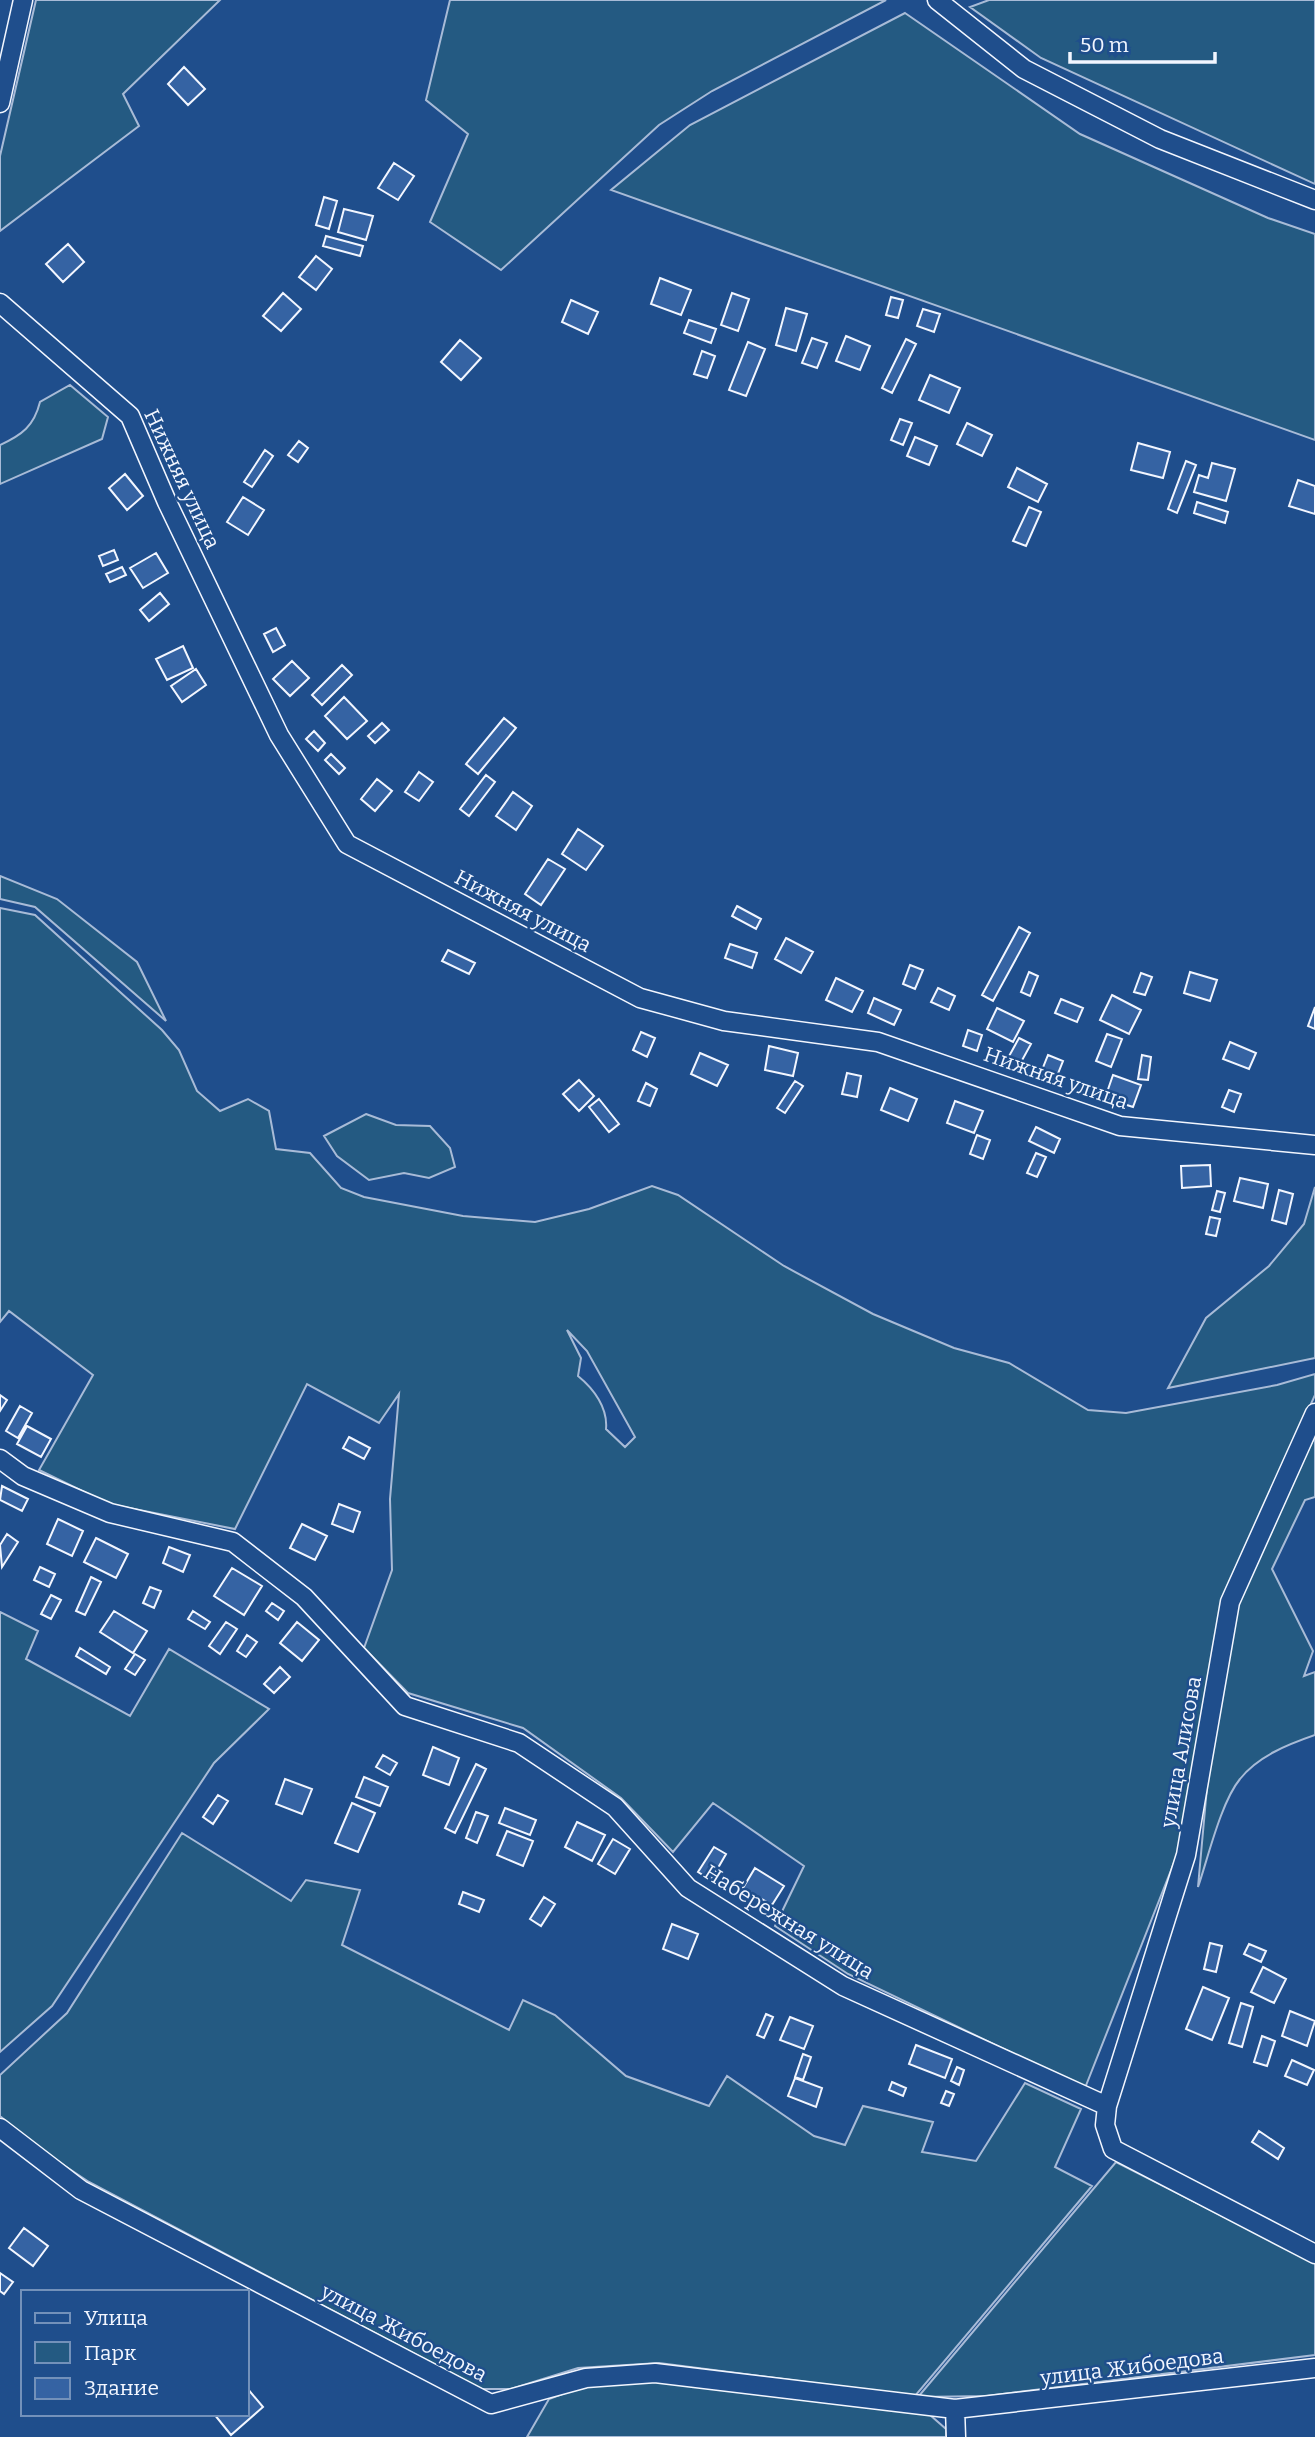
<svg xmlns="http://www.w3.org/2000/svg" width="1315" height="2437" font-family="Bitter,serif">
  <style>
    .green { fill: #245a82; stroke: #a8bbd7; stroke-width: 2; fill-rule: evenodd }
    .building { fill: #3563a3; stroke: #f2f6ff; stroke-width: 2 }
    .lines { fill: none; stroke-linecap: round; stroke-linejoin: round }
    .minor-casing { stroke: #f2f6ff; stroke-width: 21 }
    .minor { stroke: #1f4e8c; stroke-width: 18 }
    .labels { text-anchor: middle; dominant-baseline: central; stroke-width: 5; stroke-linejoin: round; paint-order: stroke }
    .street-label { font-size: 21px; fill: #f2f6ff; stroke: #1f4e8c }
  </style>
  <rect width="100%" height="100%" fill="#1f4e8c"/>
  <path class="green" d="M 36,0 L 220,0 L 123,94 L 139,126 L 0,231 L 0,156 Z
    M 450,0 L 886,0 L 712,91 L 659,125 L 501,270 L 430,222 L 468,134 L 426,100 Z
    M 989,0 L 1315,0 L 1315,184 L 1041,58 L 970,7 Z
    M 905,13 L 1080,134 L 1268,218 L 1315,234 L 1315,440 L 611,190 L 690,125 Z
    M 70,385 L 108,417 L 102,439 L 0,484 L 0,445 C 22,435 34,426 40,402 Z
    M 0,876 L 57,899 L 137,962 L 166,1021 L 35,907 L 0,899 Z
    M 0,908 L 35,915 L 162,1030 L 179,1050 L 197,1091 L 220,1111 L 248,1099 L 269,1111 L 276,1149 L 310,1153 L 341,1188 L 364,1197 L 463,1216 L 535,1222 L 589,1209 L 652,1186 L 678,1195 L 784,1266 L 873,1314 L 954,1348 L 1009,1363 L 1088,1410 L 1126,1413 L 1277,1385 L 1315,1374 L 1315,1395 L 1225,1596 L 1179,1850 L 1085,2088 L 848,1974 L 775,1926 L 804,1866 L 713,1803 L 673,1852 L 621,1798 L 523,1728 L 408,1693 L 364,1648 L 392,1570 L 390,1499 L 399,1394 L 379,1423 L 307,1384 L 235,1529 L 109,1504 L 39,1470 L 93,1375 L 9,1311 L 0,1322 ZM 567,1330 L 587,1351 L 635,1437 L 625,1447 L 606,1429 C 608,1408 594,1389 578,1376 L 581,1358 Z
    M 366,1114 L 396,1125 L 430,1126 L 450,1148 L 455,1167 L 429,1178 L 404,1173 L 369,1180 L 337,1156 L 324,1136 Z
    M 1315,1187 L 1315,1358 L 1168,1388 L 1206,1318 L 1269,1266 L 1304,1224 Z
    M 1315,1436 L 1315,1497 L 1305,1500 L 1272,1569 L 1313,1651 L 1304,1676 L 1315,1672 L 1315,1735 C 1289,1744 1258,1756 1240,1779 C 1221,1802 1208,1858 1198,1887 L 1210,1754 L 1236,1598 Z
    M 0,1612 L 38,1631 L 26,1659 L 130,1716 L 169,1649 L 269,1709 L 214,1763 L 52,2006 L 0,2052 Z
    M 182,1833 L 291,1901 L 306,1880 L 360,1890 L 342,1945 L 509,2030 L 523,2000 L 555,2015 L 626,2076 L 709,2106 L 727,2076 L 814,2136 L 845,2145 L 863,2106 L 933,2122 L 922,2152 L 976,2161 L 1025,2083 L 1081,2109 L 1055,2167 L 1092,2186 L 915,2396 L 659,2363 L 578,2368 L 511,2389 L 481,2389 L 89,2182 L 35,2146 L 0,2116 L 0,2075 L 67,2013 Z
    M 1116,2162 L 1315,2263 L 1315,2355 L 987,2396 L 918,2397 Z
    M 660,2381 L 930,2415 L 946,2429 L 946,2437 L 527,2437 L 549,2399 L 589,2384 Z"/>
  <path class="building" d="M 184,67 L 205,89 L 188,105 L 168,84 Z
    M 394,163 L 414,176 L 398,200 L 378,188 Z
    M 324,197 L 337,201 L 329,229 L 316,225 Z
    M 344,209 L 373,216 L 366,240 L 338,232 Z
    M 326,236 L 363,246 L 360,256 L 323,246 Z
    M 68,244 L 84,262 L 63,282 L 46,264 Z
    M 316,256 L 332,269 L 316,290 L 299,277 Z
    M 660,278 L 691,290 L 681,315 L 651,304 Z
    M 283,293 L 301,309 L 281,331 L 263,316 Z
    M 732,293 L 749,299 L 738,331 L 721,325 Z
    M 891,297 L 903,300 L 898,318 L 886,315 Z
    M 571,300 L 598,312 L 588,334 L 562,322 Z
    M 786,308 L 807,314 L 796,351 L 776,345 Z
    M 923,309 L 940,314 L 934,332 L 917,326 Z
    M 689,320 L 716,329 L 711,343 L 684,333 Z
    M 846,336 L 870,346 L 860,370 L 836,361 Z
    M 812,338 L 827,343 L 817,368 L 802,363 Z
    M 906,339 L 916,344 L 892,393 L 882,388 Z
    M 460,340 L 481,358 L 461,380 L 441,362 Z
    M 748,342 L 765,349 L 746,396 L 729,390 Z
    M 702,351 L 715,356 L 707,378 L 694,374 Z
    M 930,375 L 960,388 L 949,413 L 919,400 Z
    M 900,419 L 912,423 L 903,445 L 891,440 Z
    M 967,423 L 992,435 L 982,456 L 957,444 Z
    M 915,437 L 937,446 L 929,465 L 907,456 Z
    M 299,441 L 308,448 L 298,462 L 288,455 Z
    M 1138,443 L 1170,452 L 1163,478 L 1131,470 Z
    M 265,450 L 273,456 L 252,487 L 244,482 Z
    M 1186,461 L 1196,465 L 1177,513 L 1168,509 Z
    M 1212,463 L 1235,469 L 1226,501 L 1194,492 L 1199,475 L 1208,478 Z
    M 1017,468 L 1047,484 L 1038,502 L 1008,487 Z
    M 125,474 L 143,496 L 127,510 L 109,488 Z
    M 1298,480 L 1315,486 L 1315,514 L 1289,506 Z
    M 243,497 L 264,510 L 248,535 L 227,522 Z
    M 1197,502 L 1228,512 L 1225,523 L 1194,513 Z
    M 1029,507 L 1041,512 L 1026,546 L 1013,541 Z
    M 114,550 L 118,560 L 103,566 L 99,556 Z
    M 156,553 L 168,573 L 143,588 L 130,568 Z
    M 122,567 L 126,575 L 110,582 L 106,574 Z
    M 160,593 L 169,604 L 149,621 L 140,610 Z
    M 276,628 L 285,645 L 273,652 L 264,634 Z
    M 183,646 L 193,668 L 167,680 L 156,659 Z
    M 292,661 L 309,678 L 290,696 L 273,679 Z
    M 342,665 L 352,675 L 322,705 L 312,695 Z
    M 196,669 L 206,685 L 182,702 L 171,686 Z
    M 344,697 L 367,721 L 347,739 L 325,716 Z
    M 504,718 L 516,728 L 478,774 L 466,764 Z
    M 382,723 L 389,730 L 375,743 L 368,736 Z
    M 314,731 L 325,743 L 318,751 L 306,739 Z
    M 331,754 L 345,768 L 339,774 L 325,760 Z
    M 419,772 L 433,782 L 419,801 L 405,792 Z
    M 486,775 L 495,782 L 469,816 L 460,809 Z
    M 377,779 L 392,791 L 375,811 L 361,799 Z
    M 513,792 L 532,806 L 516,830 L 496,816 Z
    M 578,829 L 603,846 L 586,870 L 562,854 Z
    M 548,859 L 565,869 L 541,905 L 525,894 Z
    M 737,906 L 761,919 L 756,929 L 732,916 Z
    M 1019,927 L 1030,933 L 993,1001 L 982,995 Z
    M 786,938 L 813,952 L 801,973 L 775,959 Z
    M 730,944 L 757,953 L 752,968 L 725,958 Z
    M 448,950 L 475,963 L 469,974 L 442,961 Z
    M 910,965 L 923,970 L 915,989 L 903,984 Z
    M 1029,972 L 1038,976 L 1030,996 L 1021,992 Z
    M 1190,972 L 1217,980 L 1210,1001 L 1184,993 Z
    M 1141,973 L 1152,977 L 1145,995 L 1134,992 Z
    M 836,978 L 863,991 L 852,1012 L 826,1000 Z
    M 938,988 L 955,996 L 949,1010 L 931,1002 Z
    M 1112,995 L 1141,1010 L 1129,1034 L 1100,1020 Z
    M 874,998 L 901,1010 L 894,1025 L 868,1013 Z
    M 1061,999 L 1083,1008 L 1077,1022 L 1055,1013 Z
    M 1315,1007 L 1315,1029 L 1308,1026 Z
    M 997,1008 L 1024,1021 L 1013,1042 L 987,1029 Z
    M 968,1030 L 982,1035 L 977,1051 L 963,1046 Z
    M 641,1032 L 655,1038 L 647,1057 L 633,1050 Z
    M 1107,1034 L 1122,1039 L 1111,1067 L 1096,1061 Z
    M 1019,1038 L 1031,1044 L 1020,1064 L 1008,1058 Z
    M 1230,1042 L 1256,1053 L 1249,1069 L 1223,1059 Z
    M 769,1046 L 798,1053 L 793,1076 L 765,1070 Z
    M 700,1053 L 728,1065 L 717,1086 L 691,1074 Z
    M 1048,1055 L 1063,1061 L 1055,1081 L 1040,1075 Z
    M 1142,1055 L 1151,1057 L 1148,1080 L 1138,1079 Z
    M 847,1073 L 861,1076 L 857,1097 L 842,1094 Z
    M 1113,1075 L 1141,1085 L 1133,1107 L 1105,1098 Z
    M 579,1080 L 594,1096 L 579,1111 L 563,1094 Z
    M 795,1081 L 803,1086 L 785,1113 L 777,1108 Z
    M 646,1083 L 657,1089 L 650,1106 L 638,1101 Z
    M 890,1088 L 917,1099 L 908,1121 L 881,1110 Z
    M 1229,1090 L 1241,1094 L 1234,1112 L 1222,1107 Z
    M 599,1099 L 619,1124 L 609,1132 L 589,1107 Z
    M 955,1101 L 983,1111 L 974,1133 L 947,1123 Z
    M 1036,1127 L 1060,1139 L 1054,1153 L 1029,1141 Z
    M 977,1135 L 990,1140 L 983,1159 L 970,1154 Z
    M 1036,1153 L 1046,1157 L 1037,1177 L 1027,1173 Z
    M 1210,1165 L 1211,1186 L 1182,1188 L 1181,1166 Z
    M 1240,1178 L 1268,1184 L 1263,1208 L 1234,1201 Z
    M 1279,1190 L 1293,1194 L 1286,1224 L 1272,1220 Z
    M 1217,1191 L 1225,1193 L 1220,1212 L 1212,1210 Z
    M 1210,1217 L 1220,1219 L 1216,1236 L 1206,1234 Z
    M 0,1395 L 7,1400 L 0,1411 Z
    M 20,1406 L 32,1413 L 18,1438 L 6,1431 Z
    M 27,1426 L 51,1439 L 41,1457 L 17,1444 Z
    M 349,1437 L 370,1448 L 364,1459 L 343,1448 Z
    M 2,1486 L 28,1499 L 22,1511 L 0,1500 Z
    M 339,1504 L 360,1512 L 353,1532 L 332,1524 Z
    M 58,1519 L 83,1531 L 72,1556 L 47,1544 Z
    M 302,1524 L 327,1536 L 315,1560 L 290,1548 Z
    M 7,1534 L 18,1542 L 2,1567 L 0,1545 Z
    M 96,1538 L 128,1554 L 116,1578 L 84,1562 Z
    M 169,1547 L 190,1555 L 183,1572 L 163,1563 Z
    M 40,1567 L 55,1574 L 49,1587 L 34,1580 Z
    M 232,1568 L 262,1586 L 244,1615 L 214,1596 Z
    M 91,1577 L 101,1582 L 85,1615 L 76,1611 Z
    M 150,1587 L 161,1591 L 154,1608 L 143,1603 Z
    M 51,1595 L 61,1600 L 51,1619 L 41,1614 Z
    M 272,1603 L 284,1611 L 278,1620 L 266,1611 Z
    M 114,1611 L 147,1631 L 133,1653 L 100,1632 Z
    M 193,1611 L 210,1622 L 205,1629 L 188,1619 Z
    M 226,1622 L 237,1629 L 220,1654 L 209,1646 Z
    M 297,1622 L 319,1640 L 302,1661 L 280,1643 Z
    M 247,1635 L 257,1642 L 246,1657 L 237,1651 Z
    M 80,1648 L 110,1667 L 106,1674 L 76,1656 Z
    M 135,1654 L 145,1660 L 135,1675 L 125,1669 Z
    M 280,1667 L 290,1677 L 274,1693 L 264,1684 Z
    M 433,1747 L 459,1758 L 449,1785 L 423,1775 Z
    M 383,1755 L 397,1763 L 390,1775 L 376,1767 Z
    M 476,1764 L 486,1769 L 455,1833 L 445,1828 Z
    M 364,1777 L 388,1787 L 380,1806 L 356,1797 Z
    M 285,1779 L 312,1789 L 302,1814 L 276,1804 Z
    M 218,1795 L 228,1801 L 213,1824 L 203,1817 Z
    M 352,1803 L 375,1813 L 358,1852 L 335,1843 Z
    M 505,1808 L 536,1820 L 530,1835 L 499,1823 Z
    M 476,1812 L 488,1816 L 477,1843 L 466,1838 Z
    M 577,1822 L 605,1835 L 592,1861 L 565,1847 Z
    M 507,1831 L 533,1841 L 523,1866 L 497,1855 Z
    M 613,1839 L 630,1849 L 615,1874 L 598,1864 Z
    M 714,1847 L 726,1854 L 711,1880 L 698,1872 Z
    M 755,1868 L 784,1886 L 772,1905 L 743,1888 Z
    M 463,1892 L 484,1900 L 479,1912 L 459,1904 Z
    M 544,1897 L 555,1904 L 541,1926 L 530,1919 Z
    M 672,1924 L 698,1934 L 688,1959 L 663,1949 Z
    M 1210,1943 L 1222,1946 L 1216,1972 L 1204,1969 Z
    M 1249,1944 L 1266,1951 L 1261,1962 L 1244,1954 Z
    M 1263,1967 L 1286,1979 L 1274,2003 L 1251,1992 Z
    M 1203,1987 L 1229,1998 L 1212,2040 L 1186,2029 Z
    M 1241,2003 L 1253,2007 L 1242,2047 L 1229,2043 Z
    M 1290,2011 L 1315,2021 L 1307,2046 L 1282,2036 Z
    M 766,2014 L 773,2017 L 764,2038 L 757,2035 Z
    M 790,2017 L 813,2026 L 804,2049 L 780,2040 Z
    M 1262,2036 L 1275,2041 L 1267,2066 L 1254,2062 Z
    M 916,2045 L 952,2059 L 945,2078 L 909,2064 Z
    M 803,2054 L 811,2057 L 803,2080 L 795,2077 Z
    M 1292,2060 L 1314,2070 L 1307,2085 L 1285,2076 Z
    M 957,2067 L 964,2070 L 959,2085 L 951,2081 Z
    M 795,2078 L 822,2088 L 816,2107 L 788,2096 Z
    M 892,2082 L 906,2088 L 903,2096 L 889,2090 Z
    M 946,2091 L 954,2094 L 949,2106 L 941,2103 Z
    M 1259,2131 L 1284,2148 L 1278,2159 L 1252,2142 Z
    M 24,2228 L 48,2246 L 33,2266 L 9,2248 Z
    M 0,2273 L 13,2282 L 4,2294 L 0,2291 Z
    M 247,2388 L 263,2407 L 231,2435 L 214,2414 L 247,2414 Z"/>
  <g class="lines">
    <defs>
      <path id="minor" d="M 937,0 L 1024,69 L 1160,139 L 1315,200
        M 0,103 L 23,0
        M 0,303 L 130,416 L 167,502 L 279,735 L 347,844 L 640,998 L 724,1021 L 878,1042 L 1120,1126 L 1315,1145
        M 0,1459 L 23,1476 L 110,1513 L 233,1542 L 304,1597 L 405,1706 L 519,1743 L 615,1807 L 688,1888 L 843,1986 L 1107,2106 L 1105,2125 L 1113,2149 L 1315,2254
        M 1107,2106 L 1186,1855 L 1230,1602 L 1315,1413
        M 0,2128 L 81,2190 L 491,2404 L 586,2378 L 655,2373 L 955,2409 L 1315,2368
        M 955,2409 L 956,2437"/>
    </defs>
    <use href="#minor" class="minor-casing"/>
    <use href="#minor" class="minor"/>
  </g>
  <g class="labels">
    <g class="street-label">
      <text transform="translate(182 479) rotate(65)">Нижняя улица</text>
      <text transform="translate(523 911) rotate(28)">Нижняя улица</text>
      <text transform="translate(1056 1078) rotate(19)">Нижняя улица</text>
      <text transform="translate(1181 1752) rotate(-80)">улица Алисова</text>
      <text transform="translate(789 1922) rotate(32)">Набережная улица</text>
      <text transform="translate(404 2333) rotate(28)">улица Жибоедова</text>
      <text transform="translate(1132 2367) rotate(-7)">улица Жибоедова</text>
    </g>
  </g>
  <rect x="21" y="2290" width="228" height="126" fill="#1f4e8c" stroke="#7391ba" stroke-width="2"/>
  <rect x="35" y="2313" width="35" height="10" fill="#1f4e8c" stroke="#7391ba" stroke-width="2"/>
  <text x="84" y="2325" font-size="21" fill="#f2f6ff">Улица</text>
  <rect x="35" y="2342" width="35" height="21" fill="#245a82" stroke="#7391ba" stroke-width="2"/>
  <text x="84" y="2360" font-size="21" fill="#f2f6ff">Парк</text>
  <rect x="35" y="2378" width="35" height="21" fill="#3563a3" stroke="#7391ba" stroke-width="2"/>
  <text x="84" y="2395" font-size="21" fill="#f2f6ff">Здание</text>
  <path d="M1070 52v10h145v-10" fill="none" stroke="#f2f6ff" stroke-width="3.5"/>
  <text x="1080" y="52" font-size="21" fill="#f2f6ff" stroke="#1f4e8c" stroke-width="5" paint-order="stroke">50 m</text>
</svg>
